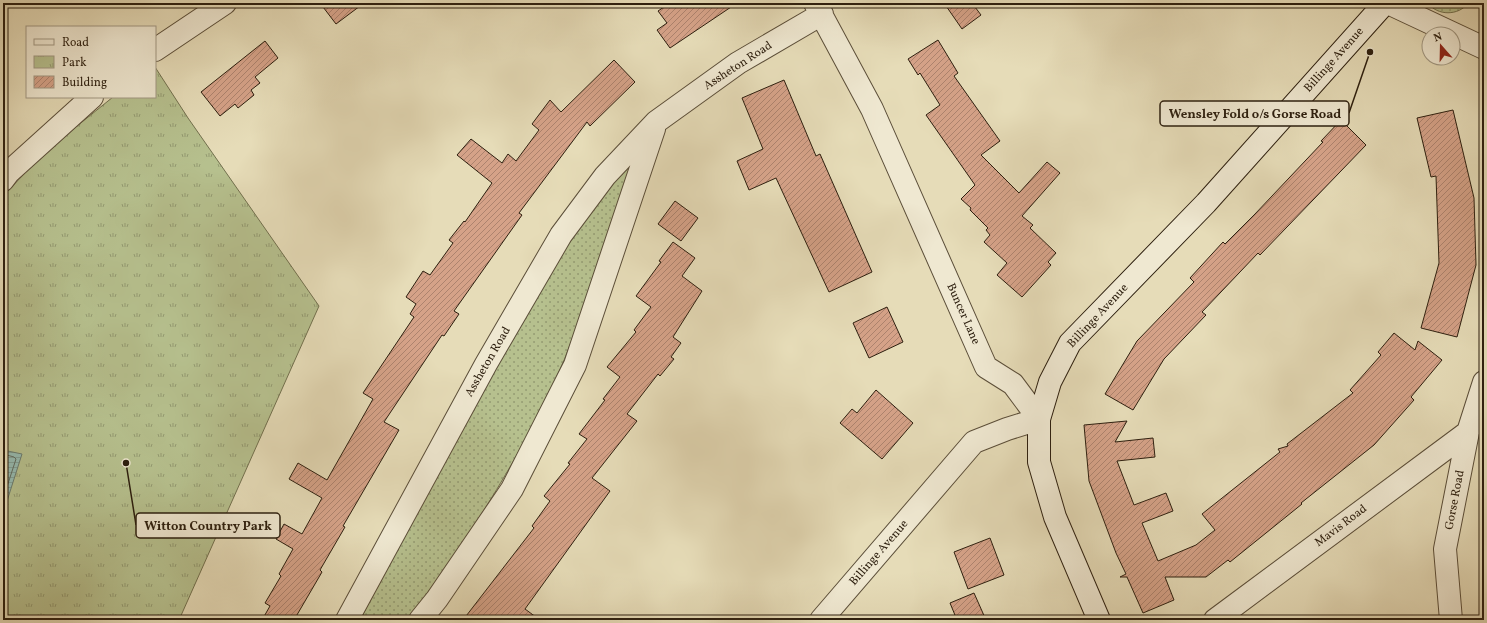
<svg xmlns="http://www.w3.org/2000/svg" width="1487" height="623" font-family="Vollkorn,serif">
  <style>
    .grass { fill: url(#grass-dots); stroke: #72704e }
    .park { fill: url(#park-tufts); stroke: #72704e }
    .water { fill: url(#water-rules); stroke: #6c7d70 }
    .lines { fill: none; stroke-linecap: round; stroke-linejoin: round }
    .shore { stroke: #626d60; stroke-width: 1 }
    .building { fill: url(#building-hatch); stroke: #2d1f0f }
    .minor-casing { stroke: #5b4e39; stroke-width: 24 }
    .secondary-casing { stroke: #2d1f0f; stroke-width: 24 }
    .minor { stroke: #efe8d1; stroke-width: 22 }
    .secondary { stroke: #efe8d1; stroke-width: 22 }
    .labels { text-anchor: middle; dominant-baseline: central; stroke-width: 4; stroke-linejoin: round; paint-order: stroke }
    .street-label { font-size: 12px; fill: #2d1f0f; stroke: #efe8d1 }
    .leader { fill: none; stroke: #2d1f0f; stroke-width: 1.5 }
    .callout-dot { fill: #2d1f0f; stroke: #efe8d1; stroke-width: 1.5 }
    .callout { fill: #efe8d1; stroke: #2d1f0f; stroke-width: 1.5 }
    .callout-label { font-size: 13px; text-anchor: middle; font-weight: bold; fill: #2d1f0f }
  </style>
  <defs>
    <pattern id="grass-dots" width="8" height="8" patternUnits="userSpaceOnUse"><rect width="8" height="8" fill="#b6c08e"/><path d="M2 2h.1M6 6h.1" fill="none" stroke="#949b72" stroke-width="1.8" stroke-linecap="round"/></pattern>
    <pattern id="park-tufts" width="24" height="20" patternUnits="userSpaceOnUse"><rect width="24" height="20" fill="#b6c08e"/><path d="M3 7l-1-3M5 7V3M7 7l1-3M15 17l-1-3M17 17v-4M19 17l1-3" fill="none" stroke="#949b72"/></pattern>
    <pattern id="water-rules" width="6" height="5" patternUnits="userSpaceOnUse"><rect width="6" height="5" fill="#96bbb1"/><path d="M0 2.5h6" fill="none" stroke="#82a097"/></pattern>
    <pattern id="building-hatch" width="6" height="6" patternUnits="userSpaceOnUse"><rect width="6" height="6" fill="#d5a288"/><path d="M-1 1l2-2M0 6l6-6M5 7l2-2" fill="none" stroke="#ad836e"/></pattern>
  </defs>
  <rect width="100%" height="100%" fill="#e6dcb8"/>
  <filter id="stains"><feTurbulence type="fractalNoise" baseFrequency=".005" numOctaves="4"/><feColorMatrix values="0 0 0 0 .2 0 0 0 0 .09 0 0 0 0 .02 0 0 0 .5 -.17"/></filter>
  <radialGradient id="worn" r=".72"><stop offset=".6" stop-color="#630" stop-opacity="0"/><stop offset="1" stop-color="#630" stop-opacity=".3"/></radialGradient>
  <path class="grass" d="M 1428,3 L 1468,3 C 1459,16 1437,16 1428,3 Z
    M 628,164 L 635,166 C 619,208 604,251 589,294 C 578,323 568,353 555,381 C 515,466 464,546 407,620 L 360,620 L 448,451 L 566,246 Z"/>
  <path class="park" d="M 155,67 L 188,118 L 319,306 L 179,620 L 3,620 L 3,196 L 46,151 L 113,97 L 155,97 Z"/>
  <path class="water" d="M 3,450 L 22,454 L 7,501 L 3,504 Z"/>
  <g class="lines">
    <path class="shore" d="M 3,454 L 14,457 L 16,459 L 3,499"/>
  </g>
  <path class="building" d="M 320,3 L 364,3 L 336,24 Z
    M 670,3 L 737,3 L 670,48 L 657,30 L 667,23 L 658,11 Z
    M 944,3 L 972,3 L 981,15 L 962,29 Z
    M 938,40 L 958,73 L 954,76 L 1000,141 L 981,155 L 1019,193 L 1047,162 L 1060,173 L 1022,216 L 1033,225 L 1030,228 L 1056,253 L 1048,262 L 1051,265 L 1022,297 L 997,275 L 1007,263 L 984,242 L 990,235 L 986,230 L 988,228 L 970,210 L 971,208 L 961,199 L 975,185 L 926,115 L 940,105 L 920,73 L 918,75 L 908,59 Z
    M 265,41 L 278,58 L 255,77 L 260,83 L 251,90 L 254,95 L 238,108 L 235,104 L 220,116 L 201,92 Z
    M 614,60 L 635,82 L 590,126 L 587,122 L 519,213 L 522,215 L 454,311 L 459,314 L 444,336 L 442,335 L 384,422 L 399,430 L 343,526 L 345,527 L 320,570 L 322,572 L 294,620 L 262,620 L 270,606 L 265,603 L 281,576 L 279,574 L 293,549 L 276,539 L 284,524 L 302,534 L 322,498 L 289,479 L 298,463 L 327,480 L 373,399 L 363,393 L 414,317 L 410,314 L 416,304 L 406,297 L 423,271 L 430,275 L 453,243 L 449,240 L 464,221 L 465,222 L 492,183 L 457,155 L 471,139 L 502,163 L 508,154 L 516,161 L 539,130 L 532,124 L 550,100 L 561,112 Z
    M 784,80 L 816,156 L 820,154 L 872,272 L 829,292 L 776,178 L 749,190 L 737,161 L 763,149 L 742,98 Z
    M 1453,110 L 1474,198 L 1476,265 L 1457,337 L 1421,328 L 1439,263 L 1436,176 L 1431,177 L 1417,118 Z
    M 1341,120 L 1366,145 L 1260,255 L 1258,253 L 1202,312 L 1206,315 L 1164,359 L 1133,410 L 1105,394 L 1137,341 L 1194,282 L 1190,278 L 1223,242 L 1225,244 L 1255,214 L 1323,142 L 1321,141 Z
    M 675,201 L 698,218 L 681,241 L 658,224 Z
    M 673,242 L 695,258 L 682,276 L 702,291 L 673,337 L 681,343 L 671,357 L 674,359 L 660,376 L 658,374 L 627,414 L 637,421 L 592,478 L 610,491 L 525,609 L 540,620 L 463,620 L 534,528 L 532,526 L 550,501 L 544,496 L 570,464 L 568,463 L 587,439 L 579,434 L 605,400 L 603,399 L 620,377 L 607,367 L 636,332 L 634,330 L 651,307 L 636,296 L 661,262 L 659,261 Z
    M 887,307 L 903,342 L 869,358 L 853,323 Z
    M 1394,333 L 1415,350 L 1418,341 L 1442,360 L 1411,397 L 1414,400 L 1374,445 L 1301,503 L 1302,504 L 1230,562 L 1228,560 L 1206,577 L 1165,577 L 1174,600 L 1143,613 L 1127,577 L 1120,577 L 1126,574 L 1116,553 L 1089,481 L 1084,425 L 1127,421 L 1115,442 L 1153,438 L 1155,457 L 1117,461 L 1134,505 L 1166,493 L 1173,511 L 1142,523 L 1158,561 L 1196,545 L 1215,530 L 1202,514 L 1280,452 L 1278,449 L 1288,446 L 1287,444 L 1353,393 L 1350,390 L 1381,355 L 1378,352 Z
    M 876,390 L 913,423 L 882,459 L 840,423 L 852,409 L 857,413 Z
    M 990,538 L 1004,575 L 968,589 L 954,552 Z
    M 974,593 L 986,620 L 957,620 L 950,603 Z"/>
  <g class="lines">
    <defs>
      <path id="minor" d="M 815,3 L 872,109 L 986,367 L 1013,384 L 1039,419 L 1007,429 L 974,442 L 821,620
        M 1388,3 L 1484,48
        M 155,50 L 225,3
        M 3,180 L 9,172 L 92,97
        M 347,620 L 486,364 L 561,235 L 605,176 L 656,122 L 738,63 L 822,14
        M 420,620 L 437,599 L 512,489 L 575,365 L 654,129
        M 1215,620 L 1468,432
        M 1451,620 L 1445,549 L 1468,432 L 1484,382"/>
      <path id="secondary" d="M 1099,620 L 1055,517 L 1039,462 L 1039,419 L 1050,382 L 1070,343 L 1206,203 L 1385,3"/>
    </defs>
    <use href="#minor" class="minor-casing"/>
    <use href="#secondary" class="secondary-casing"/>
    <use href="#minor" class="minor"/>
    <use href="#secondary" class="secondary"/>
  </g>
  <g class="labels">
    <g class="street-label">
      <text transform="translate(1334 60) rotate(-48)">Billinge Avenue</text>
      <text transform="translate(738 66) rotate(-33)">Assheton Road</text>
      <text transform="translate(963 314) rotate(66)">Buncer Lane</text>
      <text transform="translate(1098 316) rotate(-47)">Billinge Avenue</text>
      <text transform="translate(488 362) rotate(-60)">Assheton Road</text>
      <text transform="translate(1455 500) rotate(-79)">Gorse Road</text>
      <text transform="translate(1341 526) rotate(-37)">Mavis Road</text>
      <text transform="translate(879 553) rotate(-49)">Billinge Avenue</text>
    </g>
  </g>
  <path class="leader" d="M1370 52L1349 113M126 463L136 525"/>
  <g class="callout-dot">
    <circle cx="1370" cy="52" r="4"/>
    <circle cx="126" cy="463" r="4"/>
  </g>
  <g class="callout">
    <rect x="1160" y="101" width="189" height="25" rx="4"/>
    <rect x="136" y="513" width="144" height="25" rx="4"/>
  </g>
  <g class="callout-label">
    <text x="1255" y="118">Wensley Fold o/s Gorse Road</text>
    <text x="208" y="530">Witton Country Park</text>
  </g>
  <rect width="1487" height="623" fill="none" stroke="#e6dcb8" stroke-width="16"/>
  <rect x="4" y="4" width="1479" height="615" fill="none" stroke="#2d1f0f" stroke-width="2"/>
  <rect x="8" y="8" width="1471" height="607" fill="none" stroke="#2d1f0f"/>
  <rect x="26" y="26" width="130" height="72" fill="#efe8d1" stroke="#a19883"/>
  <rect x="34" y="39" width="20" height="6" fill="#efe8d1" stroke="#a19883"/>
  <text x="62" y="46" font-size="12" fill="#2d1f0f">Road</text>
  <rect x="34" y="56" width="20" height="12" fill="url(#park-tufts)" stroke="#a19883"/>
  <text x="62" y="66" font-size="12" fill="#2d1f0f">Park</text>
  <rect x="34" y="76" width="20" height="12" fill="url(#building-hatch)" stroke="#a19883"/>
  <text x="62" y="86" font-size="12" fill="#2d1f0f">Building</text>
  <g transform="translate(1441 46) rotate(340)"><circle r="19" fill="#efe8d1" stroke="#a19883"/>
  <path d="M0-3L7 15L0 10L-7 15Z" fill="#8f2418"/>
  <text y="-6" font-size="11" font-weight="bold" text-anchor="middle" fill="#2d1f0f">N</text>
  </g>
  <rect width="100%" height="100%" filter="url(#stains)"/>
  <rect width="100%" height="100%" fill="url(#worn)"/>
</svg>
